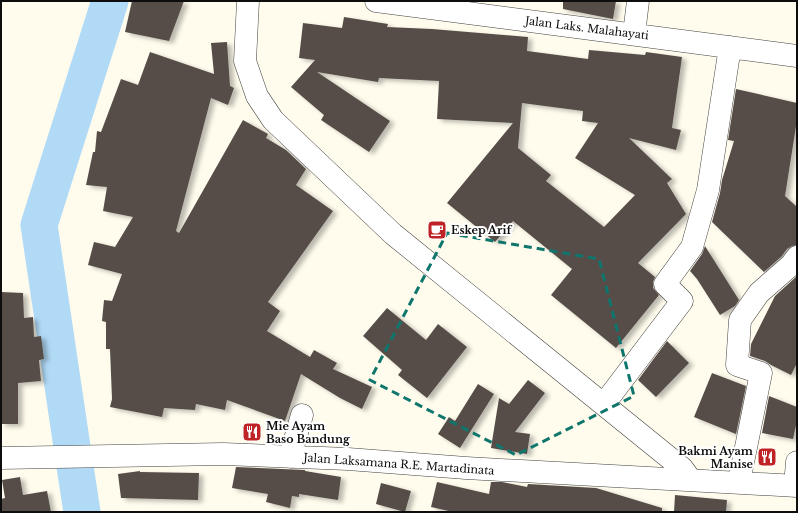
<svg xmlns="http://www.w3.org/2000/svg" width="798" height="513" font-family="'Libre Baskerville',serif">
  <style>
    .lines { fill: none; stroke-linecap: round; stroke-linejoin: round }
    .river { stroke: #b1daf7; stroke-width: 37 }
    .building { fill: #564e49; fill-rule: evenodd; filter: url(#shadow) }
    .minor-casing { stroke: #404040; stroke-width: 23 }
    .minor { stroke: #fff; stroke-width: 22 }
    .marked { fill: none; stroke: #0f766e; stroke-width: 3; stroke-dasharray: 8 5; stroke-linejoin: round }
    .labels { text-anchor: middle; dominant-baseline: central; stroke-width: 4; stroke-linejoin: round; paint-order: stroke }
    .street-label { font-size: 11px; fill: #0d0d0d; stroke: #fff }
    .poi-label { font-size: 11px; font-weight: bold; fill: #0d0d0d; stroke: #fff; text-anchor: start }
  </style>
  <defs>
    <filter id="shadow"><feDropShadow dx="4.5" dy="2.5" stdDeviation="2" flood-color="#0004"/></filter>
  </defs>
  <rect width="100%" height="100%" fill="#fffced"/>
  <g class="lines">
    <path class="river" d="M 82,512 L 74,460 L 39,225 L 110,1"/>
  </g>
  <path class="building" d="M 132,1 L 184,1 L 169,41 L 125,32 Z
    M 563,1 L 616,1 L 613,19 L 563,9 Z
    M 344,17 L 388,24 L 387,27 L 432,29 L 528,37 L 527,51 L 588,59 L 589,50 L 645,55 L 646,52 L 682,57 L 672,128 L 681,130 L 676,150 L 629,138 L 672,179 L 667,183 L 686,214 L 638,263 L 655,277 L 653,282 L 653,288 L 659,295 L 616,348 L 551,295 L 572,269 L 513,221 L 495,242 L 447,203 L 513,123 L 437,119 L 439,81 L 379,78 L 378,82 L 317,72 L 390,121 L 369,152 L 321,120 L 324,115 L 291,87 L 315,60 L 299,58 L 303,23 L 342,28 ZM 522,103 L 583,111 L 582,121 L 598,123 L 575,158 L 635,195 L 604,227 L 546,181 L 551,175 L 518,148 Z
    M 227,42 L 230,86 L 234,88 L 228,105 L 211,98 L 176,231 L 179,233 L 243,120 L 268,134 L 266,138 L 286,150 L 306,169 L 296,185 L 333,211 L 268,302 L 280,311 L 267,331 L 310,357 L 314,350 L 337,363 L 333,369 L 372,387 L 362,409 L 340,398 L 301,374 L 285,421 L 227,400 L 225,410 L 196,404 L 195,410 L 164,408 L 162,417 L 110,407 L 112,399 L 110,349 L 106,349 L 106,322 L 102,321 L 104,300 L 112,301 L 122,274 L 88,265 L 94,242 L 115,247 L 133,217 L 103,211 L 107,187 L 86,185 L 93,152 L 95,152 L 97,131 L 101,132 L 121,79 L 138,85 L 150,52 L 214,74 L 211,43 Z
    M 736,89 L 797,103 L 797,120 L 785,196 L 797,207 L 797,245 L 792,246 L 787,249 L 782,256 L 764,272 L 712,222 L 720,193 L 722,180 L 734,141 L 728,140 Z
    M 705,246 L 739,300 L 735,306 L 720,315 L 697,279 L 690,271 L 702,254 Z
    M 797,276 L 797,363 L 791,375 L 771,365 L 765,361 L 750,356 L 751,344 L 775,296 Z
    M 1,292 L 23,293 L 24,318 L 33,317 L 34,337 L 41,336 L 44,359 L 39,360 L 41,381 L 18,383 L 18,424 L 1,424 Z
    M 387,308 L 426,340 L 438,324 L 467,347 L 427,398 L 398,375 L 402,370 L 363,336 Z
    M 667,341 L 689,363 L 656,397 L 638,380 Z
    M 712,373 L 746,386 L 736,434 L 694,417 Z
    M 528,380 L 545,393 L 515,432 L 530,434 L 527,454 L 491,448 L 499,398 L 509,404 Z
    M 478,384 L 494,394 L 460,448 L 438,434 L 449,417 L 455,421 Z
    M 769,396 L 797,407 L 797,421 L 793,439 L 762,433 Z
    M 236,467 L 305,470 L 305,471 L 341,477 L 338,500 L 299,494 L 299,497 L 292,496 L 290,508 L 266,502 L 268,494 L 232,488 Z
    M 140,471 L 140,472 L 199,473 L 198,500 L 121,498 L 118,474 Z
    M 20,477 L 23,495 L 47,491 L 51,512 L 1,512 L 1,499 L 5,498 L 2,480 Z
    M 437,482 L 489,494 L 491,482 L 502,482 L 527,487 L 528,484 L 596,488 L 662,508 L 662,512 L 453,512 L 431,507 Z
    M 381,483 L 411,491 L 405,512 L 376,504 Z
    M 675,495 L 727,500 L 726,512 L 674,512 Z"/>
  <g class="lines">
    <defs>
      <path id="minor" d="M 248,1 L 245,61 L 257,96 L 273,120 L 393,234 L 682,468 L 691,480
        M 376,1 L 797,56
        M 634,34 L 638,1
        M 604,404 L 682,301 L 665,284 L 692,247 L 708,190 L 730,47
        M 290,457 L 302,415
        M 1,458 L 223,454 L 348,459 L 466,468 L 797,486
        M 739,482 L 761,373 L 737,365 L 740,320 L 759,293 L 791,265 L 797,257
        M 795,486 L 797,462"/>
    </defs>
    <use href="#minor" class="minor-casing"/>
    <use href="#minor" class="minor"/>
  </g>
  <path class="marked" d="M 447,233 L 599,259 L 634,396 L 516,455 L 370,380 Z"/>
  <defs>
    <symbol id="cafe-square" viewBox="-11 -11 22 22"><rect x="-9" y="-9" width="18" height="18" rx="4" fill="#bf2325" stroke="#fff"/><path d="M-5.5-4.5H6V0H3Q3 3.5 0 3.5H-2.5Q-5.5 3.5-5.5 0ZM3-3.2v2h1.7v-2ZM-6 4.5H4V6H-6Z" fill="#fff"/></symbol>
    <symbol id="restaurant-square" viewBox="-11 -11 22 22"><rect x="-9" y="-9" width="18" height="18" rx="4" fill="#bf2325" stroke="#fff"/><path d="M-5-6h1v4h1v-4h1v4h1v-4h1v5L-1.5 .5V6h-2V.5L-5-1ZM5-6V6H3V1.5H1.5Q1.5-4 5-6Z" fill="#fff"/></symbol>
  </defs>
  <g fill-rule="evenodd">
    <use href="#cafe-square" x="426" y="219" width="22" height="22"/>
    <use href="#restaurant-square" x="241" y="421" width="22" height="22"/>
    <use href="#restaurant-square" x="756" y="446" width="22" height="22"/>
  </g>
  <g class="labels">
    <g class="street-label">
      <text transform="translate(587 28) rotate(7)">Jalan Laks. Malahayati</text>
      <text transform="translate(399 464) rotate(4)">Jalan Laksamana R.E. Martadinata</text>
    </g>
    <g class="poi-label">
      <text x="451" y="230">Eskep Arif</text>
      <text x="266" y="426">Mie Ayam<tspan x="266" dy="13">Baso Bandung</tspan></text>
      <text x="753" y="451" text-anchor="end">Bakmi Ayam<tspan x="753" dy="13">Manise</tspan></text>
    </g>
  </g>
  <rect width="798" height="513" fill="none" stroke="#0d0d0d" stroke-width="4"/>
</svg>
